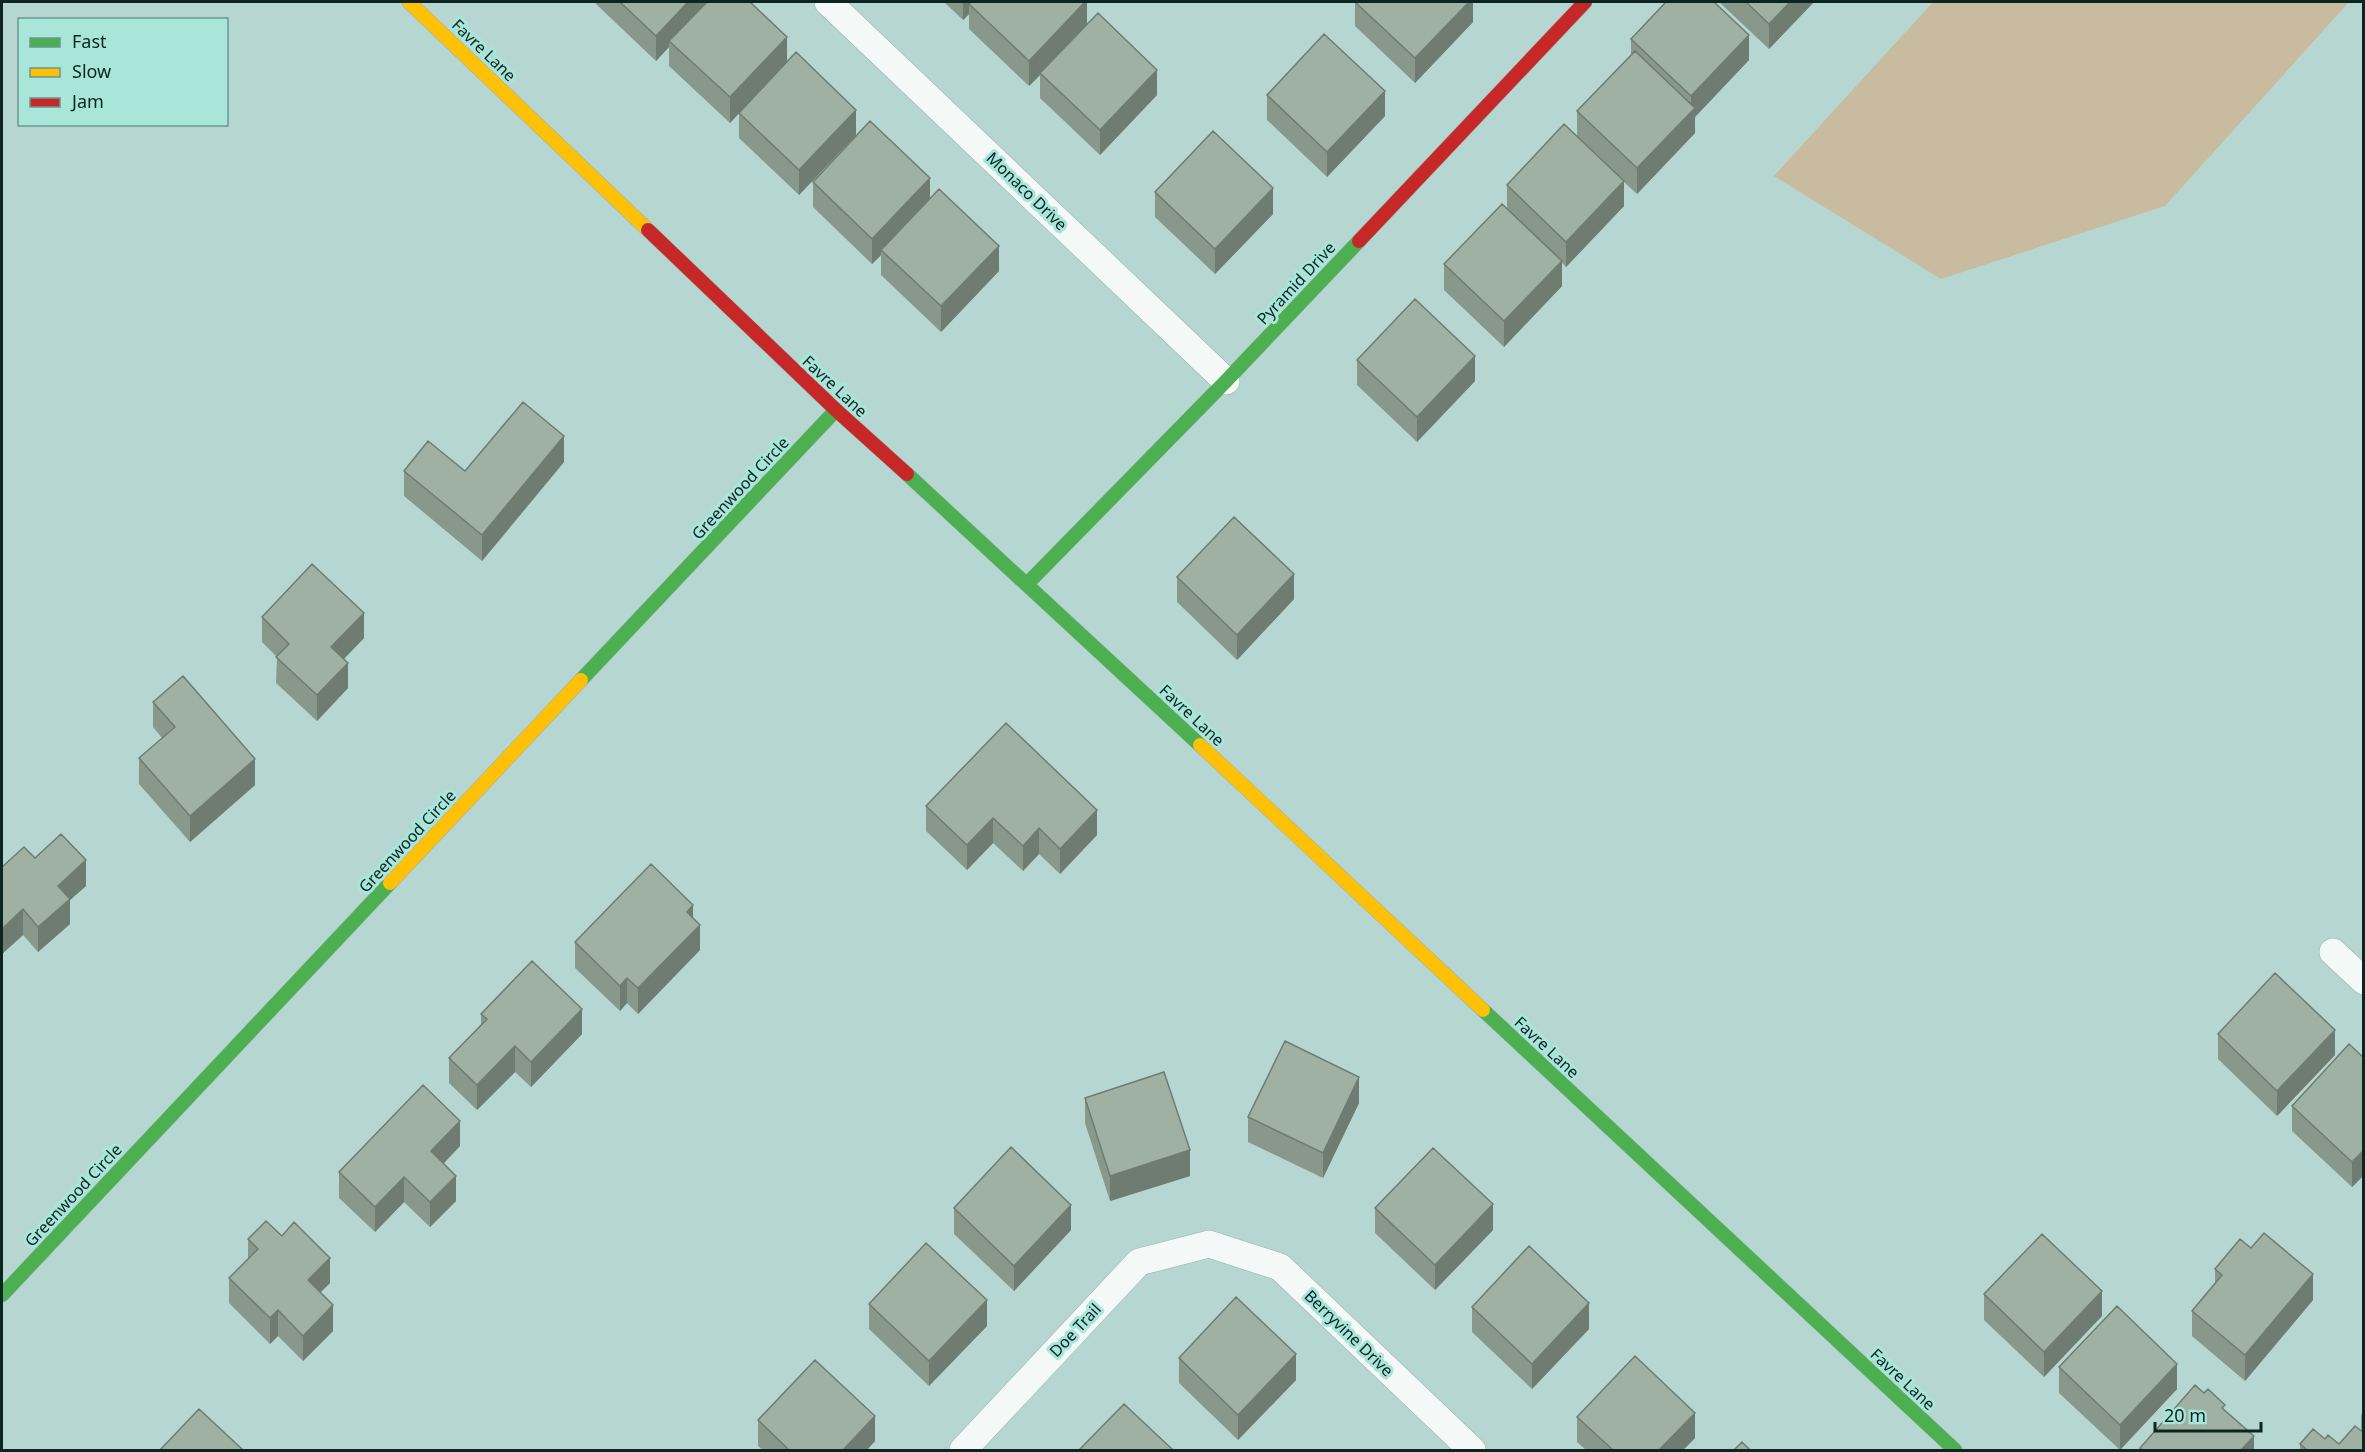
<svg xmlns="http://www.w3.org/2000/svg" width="2365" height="1452" font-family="'Noto Sans',sans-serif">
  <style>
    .green { fill: #c8bb9f }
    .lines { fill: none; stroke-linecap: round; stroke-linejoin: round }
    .street-casing { stroke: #98b2ad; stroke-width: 28 }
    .fast-casing { stroke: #98b2ad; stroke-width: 15 }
    .slow-casing { stroke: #98b2ad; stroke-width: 15 }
    .jam-casing { stroke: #98b2ad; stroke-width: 15 }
    .street { stroke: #f4f9f8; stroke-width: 27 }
    .fast { stroke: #4caf50; stroke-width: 14 }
    .slow { stroke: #ffc107; stroke-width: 14 }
    .jam { stroke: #c62828; stroke-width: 14 }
    .wall { fill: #88988b }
    .shaded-wall { fill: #6f7c71 }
    .building { fill: #9eb1a2; stroke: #6f7c71; stroke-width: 1.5 }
    .labels { text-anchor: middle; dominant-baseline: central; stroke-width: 6; stroke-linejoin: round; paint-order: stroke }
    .street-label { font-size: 16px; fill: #0c2521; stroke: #a8e5da }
  </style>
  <rect width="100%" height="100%" fill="#b6d7d1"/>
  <path class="green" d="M 1933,2 L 2349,2 L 2165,206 L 1941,279 L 1774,176 Z"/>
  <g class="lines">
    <defs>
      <path id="street" d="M 828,2 L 1226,381
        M 2333,952 L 2364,981
        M 963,1450 L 1139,1262 L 1209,1244 L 1280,1267 L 1472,1450"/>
      <path id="fast" d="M 907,474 L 1200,745
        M 1027,584 L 1226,381 L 1359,241
        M 581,680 L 836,410
        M 1483,1010 L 1955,1450
        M 2,1295 L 390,883"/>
      <path id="slow" d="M 409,2 L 648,230
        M 1200,745 L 1483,1010
        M 390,883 L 581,680"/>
      <path id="jam" d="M 648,230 L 836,410 L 907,474
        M 1359,241 L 1585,2"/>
    </defs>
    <use href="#street" class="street-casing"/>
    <use href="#fast" class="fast-casing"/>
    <use href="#slow" class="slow-casing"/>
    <use href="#jam" class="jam-casing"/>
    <use href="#street" class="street"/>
    <use href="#fast" class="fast"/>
    <use href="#slow" class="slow"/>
    <use href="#jam" class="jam"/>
  </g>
  <path class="wall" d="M 596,2 L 750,2 L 787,62 L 856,135 L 799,195 L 739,138 L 739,113 L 765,85 L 730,123 L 669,66 L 669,47 L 656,61 L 596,4 Z
    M 944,2 L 1087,2 L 1087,24 L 1157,95 L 1100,155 L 1040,98 L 1040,75 L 1029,86 L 969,29 L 969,14 L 963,20 Z
    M 1355,2 L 1473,2 L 1473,22 L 1415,83 L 1355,26 Z
    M 1719,2 L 1814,2 L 1769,49 Z
    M 1631,39 L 1749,60 L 1695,117 L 1695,133 L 1637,194 L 1624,182 L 1624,206 L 1566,267 L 1562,263 L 1562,286 L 1504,347 L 1444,290 L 1444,264 L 1507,208 L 1507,185 L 1577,136 L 1577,111 L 1631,55 Z
    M 1267,95 L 1385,116 L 1327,177 L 1267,120 Z
    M 813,182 L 930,198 L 999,271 L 941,332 L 881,275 L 881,255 L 872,264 L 813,207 Z
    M 1155,192 L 1273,214 L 1215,274 L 1155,217 Z
    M 1357,360 L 1475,381 L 1417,442 L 1357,385 Z
    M 564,462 L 482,561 L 404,496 L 404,471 L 465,471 Z
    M 1177,577 L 1294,599 L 1237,660 L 1177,602 Z
    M 262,617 L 364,638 L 344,659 L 348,688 L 317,721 L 276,683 L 277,657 L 262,642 Z
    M 153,702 L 255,785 L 190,842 L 139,784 L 139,758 L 162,738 L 153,727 Z
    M 926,806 L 1097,835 L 1060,874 L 1039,854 L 1023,871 L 993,843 L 967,870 L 926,831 Z
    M 35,858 L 86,886 L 70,900 L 70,924 L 38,952 L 23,935 L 2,954 Z
    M 693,918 L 700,950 L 638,1014 L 627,1003 L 620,1011 L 575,968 L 575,942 Z
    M 481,1014 L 582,1034 L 531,1087 L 515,1072 L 477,1110 L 449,1083 L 449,1058 L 481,1025 Z
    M 2218,1034 L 2335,1055 L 2277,1116 L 2218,1059 Z
    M 2364,1058 L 2364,1175 L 2352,1187 L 2292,1131 L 2292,1106 Z
    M 1085,1098 L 1190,1176 L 1110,1201 L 1085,1123 Z
    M 1359,1103 L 1323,1178 L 1248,1142 L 1248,1117 Z
    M 460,1146 L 443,1163 L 456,1201 L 430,1227 L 404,1202 L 375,1232 L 339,1198 L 339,1172 Z
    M 954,1208 L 1071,1230 L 1014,1291 L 954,1234 Z
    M 1375,1208 L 1493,1230 L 1435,1290 L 1375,1233 Z
    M 282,1236 L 330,1283 L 320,1292 L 333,1331 L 303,1361 L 278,1336 L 270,1344 L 229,1303 L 229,1278 L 248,1259 L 248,1239 Z
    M 2251,1248 L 2313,1300 L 2245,1381 L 2192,1336 L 2192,1311 L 2215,1284 L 2215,1269 Z
    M 1984,1294 L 2102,1316 L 2044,1377 L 1984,1320 Z
    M 869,1304 L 987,1326 L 929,1386 L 869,1329 Z
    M 1472,1307 L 1589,1329 L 1532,1389 L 1472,1332 Z
    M 1179,1358 L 1296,1380 L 1238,1440 L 1179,1383 Z
    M 2059,1367 L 2177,1389 L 2120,1450 L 2059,1393 Z
    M 2364,1412 L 2364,1450 L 2300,1450 L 2300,1444 L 2325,1439 L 2339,1444 L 2361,1431 L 2361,1415 Z
    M 1577,1417 L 1695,1438 L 1683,1450 L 1586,1450 L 1577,1442 Z
    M 758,1420 L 875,1441 L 867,1450 L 763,1450 L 758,1446 Z"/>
  <path class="shaded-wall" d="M 688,2 L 712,2 L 669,41 L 669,47 L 656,61 L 656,36 Z
    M 963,2 L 981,2 L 969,4 L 969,14 L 963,20 Z
    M 1085,2 L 1087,2 L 1087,25 L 1040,73 L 1040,75 L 1029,86 L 1029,61 Z
    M 1469,2 L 1473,2 L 1473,22 L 1415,83 L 1415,58 Z
    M 1790,2 L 1814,2 L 1769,49 L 1769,24 Z
    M 1749,35 L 1749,60 L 1695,117 L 1695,133 L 1637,194 L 1637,168 L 1691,111 L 1691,96 Z
    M 787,37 L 787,62 L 730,123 L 730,97 Z
    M 1157,70 L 1157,95 L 1100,155 L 1100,130 Z
    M 1385,91 L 1385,116 L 1327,177 L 1327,152 Z
    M 856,110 L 856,135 L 799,195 L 799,170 Z
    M 930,178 L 930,204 L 881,250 L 881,255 L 872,264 L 872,239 Z
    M 1624,181 L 1624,206 L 1566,267 L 1566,242 Z
    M 1273,188 L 1273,214 L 1215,274 L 1215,249 Z
    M 999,246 L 999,271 L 941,332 L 941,306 Z
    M 1562,261 L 1562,286 L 1504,347 L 1504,321 Z
    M 1475,356 L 1475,381 L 1417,442 L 1417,417 Z
    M 564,436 L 564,462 L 482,561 L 482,535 Z
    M 1294,574 L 1294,599 L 1237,660 L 1237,635 Z
    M 364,613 L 364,638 L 331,672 L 331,647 Z
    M 348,663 L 348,688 L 317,721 L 317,695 Z
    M 255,759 L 255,785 L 190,842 L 190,816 Z
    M 1097,810 L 1097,835 L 1060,874 L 1060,849 Z
    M 993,818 L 993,843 L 967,870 L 967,845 Z
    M 1039,828 L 1039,854 L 1023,871 L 1023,846 Z
    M 86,860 L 86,886 L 70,900 L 70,924 L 38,952 L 38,927 L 58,886 Z
    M 693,905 L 693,931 L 687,912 Z
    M 23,909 L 23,935 L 2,954 L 2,929 Z
    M 700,925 L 700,950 L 638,1014 L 638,988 Z
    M 627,978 L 627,1003 L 620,1011 L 620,986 Z
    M 582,1009 L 582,1034 L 531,1087 L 531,1062 Z
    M 2335,1030 L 2335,1055 L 2277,1116 L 2277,1091 Z
    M 515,1046 L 515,1072 L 477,1110 L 477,1085 Z
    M 1359,1077 L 1359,1103 L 1323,1178 L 1323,1153 Z
    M 460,1121 L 460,1146 L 431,1177 L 431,1151 Z
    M 1190,1150 L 1190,1176 L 1110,1201 L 1110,1176 Z
    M 2364,1150 L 2364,1175 L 2352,1187 L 2352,1162 Z
    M 456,1176 L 456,1201 L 430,1227 L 430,1202 Z
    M 404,1177 L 404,1202 L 375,1232 L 375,1207 Z
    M 1493,1204 L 1493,1230 L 1435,1290 L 1435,1265 Z
    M 1071,1205 L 1071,1230 L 1014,1291 L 1014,1266 Z
    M 330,1258 L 330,1283 L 308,1305 L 308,1280 Z
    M 2313,1274 L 2313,1300 L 2245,1381 L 2245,1355 Z
    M 2102,1291 L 2102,1316 L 2044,1377 L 2044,1352 Z
    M 987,1300 L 987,1326 L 929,1386 L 929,1361 Z
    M 1589,1303 L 1589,1329 L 1532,1389 L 1532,1364 Z
    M 333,1305 L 333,1331 L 303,1361 L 303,1336 Z
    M 278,1310 L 278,1336 L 270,1344 L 270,1318 Z
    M 1296,1354 L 1296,1380 L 1238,1440 L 1238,1415 Z
    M 2177,1364 L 2177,1389 L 2120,1450 L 2120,1425 Z
    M 1695,1413 L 1695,1438 L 1683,1450 L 1659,1450 Z
    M 875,1416 L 875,1441 L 867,1450 L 843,1450 Z
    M 2254,1436 L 2254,1450 L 2241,1450 Z"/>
  <path class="building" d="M 620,2 L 688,2 L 656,36 Z
    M 707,2 L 750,2 L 787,37 L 730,97 L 669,41 Z
    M 971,2 L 1085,2 L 1029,61 L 969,4 Z
    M 1355,2 L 1469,2 L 1415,58 Z
    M 1666,2 L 1714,2 L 1749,35 L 1691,96 L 1631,39 Z
    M 1746,2 L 1790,2 L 1769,24 Z
    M 1098,13 L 1157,70 L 1100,130 L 1040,73 Z
    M 1324,34 L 1385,91 L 1327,152 L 1267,95 Z
    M 1635,51 L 1695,108 L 1637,168 L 1577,111 Z
    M 796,52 L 856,110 L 799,170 L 739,113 Z
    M 870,121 L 930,178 L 872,239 L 813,182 Z
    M 1564,124 L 1624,181 L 1566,242 L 1507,185 Z
    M 1213,131 L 1273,188 L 1215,249 L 1155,192 Z
    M 939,189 L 999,246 L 941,306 L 881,250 Z
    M 1502,204 L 1562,261 L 1504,321 L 1444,264 Z
    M 1415,299 L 1475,356 L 1417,417 L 1357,360 Z
    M 523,402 L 564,436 L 482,535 L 404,471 L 428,441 L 465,471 Z
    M 1234,517 L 1294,574 L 1237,635 L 1177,577 Z
    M 312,564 L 364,613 L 331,647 L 348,663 L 317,695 L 276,657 L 289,644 L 262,617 Z
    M 183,676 L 255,759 L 190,816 L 139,758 L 175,727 L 153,702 Z
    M 1006,723 L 1097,810 L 1060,849 L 1039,828 L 1023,846 L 993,818 L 967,845 L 926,806 Z
    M 61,834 L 86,860 L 58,886 L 70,899 L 38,927 L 23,909 L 2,929 L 2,867 L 24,847 L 35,858 Z
    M 651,864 L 693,905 L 687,912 L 700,925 L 638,988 L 627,978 L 620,986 L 575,942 Z
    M 532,961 L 582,1009 L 531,1062 L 515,1046 L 477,1085 L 449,1058 L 487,1019 L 481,1014 Z
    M 2275,973 L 2335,1030 L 2277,1091 L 2218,1034 Z
    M 1285,1041 L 1359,1077 L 1323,1153 L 1248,1117 Z
    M 2349,1044 L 2364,1058 L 2364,1150 L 2352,1162 L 2292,1106 Z
    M 1164,1072 L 1190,1150 L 1110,1176 L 1085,1098 Z
    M 423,1085 L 460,1121 L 431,1151 L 456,1176 L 430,1202 L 404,1177 L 375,1207 L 339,1172 Z
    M 1011,1147 L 1071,1205 L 1014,1266 L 954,1208 Z
    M 1433,1148 L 1493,1204 L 1435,1265 L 1375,1208 Z
    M 266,1221 L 282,1236 L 294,1222 L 330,1258 L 308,1280 L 333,1305 L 303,1336 L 278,1310 L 270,1318 L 229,1278 L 258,1249 L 248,1239 Z
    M 2264,1233 L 2313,1274 L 2245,1355 L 2192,1311 L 2222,1275 L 2215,1269 L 2240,1239 L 2251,1248 Z
    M 2042,1234 L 2102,1291 L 2044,1352 L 1984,1294 Z
    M 926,1243 L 987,1300 L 929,1361 L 869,1304 Z
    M 1529,1246 L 1589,1303 L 1532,1364 L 1472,1307 Z
    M 1236,1297 L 1296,1354 L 1238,1415 L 1179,1358 Z
    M 2117,1306 L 2177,1364 L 2120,1425 L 2059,1367 Z
    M 1635,1356 L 1695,1413 L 1659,1450 L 1613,1450 L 1577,1417 Z
    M 815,1360 L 875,1416 L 843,1450 L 789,1450 L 758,1420 Z
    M 2195,1385 L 2204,1393 L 2208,1389 L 2225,1405 L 2222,1408 L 2254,1436 L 2241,1450 L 2143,1450 L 2140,1448 Z
    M 1124,1404 L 1173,1450 L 1079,1450 Z
    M 199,1409 L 243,1450 L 160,1450 Z
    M 2355,1426 L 2364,1433 L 2364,1450 L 2307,1450 L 2300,1444 L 2313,1429 L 2325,1439 L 2328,1435 L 2339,1444 Z
    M 1742,1442 L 1750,1450 L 1734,1450 Z"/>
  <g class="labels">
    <g class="street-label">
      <text transform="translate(484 50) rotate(44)">Favre Lane</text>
      <text transform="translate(1027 191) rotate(44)">Monaco Drive</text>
      <text transform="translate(1296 283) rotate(-47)">Pyramid Drive</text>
      <text transform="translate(835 386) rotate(43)">Favre Lane</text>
      <text transform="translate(740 488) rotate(-47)">Greenwood Circle</text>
      <text transform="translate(1192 715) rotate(43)">Favre Lane</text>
      <text transform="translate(407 841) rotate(-47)">Greenwood Circle</text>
      <text transform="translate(1547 1047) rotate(43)">Favre Lane</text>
      <text transform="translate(73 1195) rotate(-47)">Greenwood Circle</text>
      <text transform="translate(1075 1330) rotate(-47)">Doe Trail</text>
      <text transform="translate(1349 1333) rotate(44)">Berryvine Drive</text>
      <text transform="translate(1903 1379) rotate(43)">Favre Lane</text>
    </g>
  </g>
  <rect width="2365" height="1452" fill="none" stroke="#0c2521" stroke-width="6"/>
  <rect x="18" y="18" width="210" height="108" fill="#a8e5da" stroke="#6a9890" stroke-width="1.5"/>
  <rect x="30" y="38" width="30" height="9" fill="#4caf50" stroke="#6a9890" stroke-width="1.5"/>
  <text x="72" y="48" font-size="18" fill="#0c2521">Fast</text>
  <rect x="30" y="68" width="30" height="9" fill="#ffc107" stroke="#6a9890" stroke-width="1.5"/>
  <text x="72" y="78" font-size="18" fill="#0c2521">Slow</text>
  <rect x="30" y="98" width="30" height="9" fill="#c62828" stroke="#6a9890" stroke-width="1.5"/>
  <text x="72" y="108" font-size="18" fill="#0c2521">Jam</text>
  <path d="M2155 1422v9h106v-9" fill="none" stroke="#0c2521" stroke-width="3"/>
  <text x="2164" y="1422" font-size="18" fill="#0c2521" stroke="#a8e5da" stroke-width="4.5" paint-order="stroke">20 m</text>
</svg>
